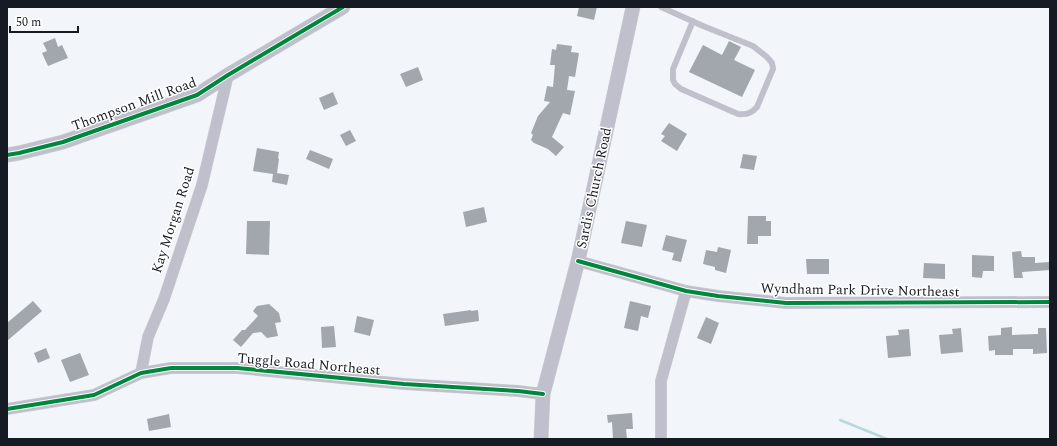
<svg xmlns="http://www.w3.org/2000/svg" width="1057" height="446" font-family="Spectral,serif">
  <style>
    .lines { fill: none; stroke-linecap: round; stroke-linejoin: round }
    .stream { stroke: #bbd7de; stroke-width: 2.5 }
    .building { fill: #a1a7ad }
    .service-casing { stroke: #d0d2d7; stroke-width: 6 }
    .minor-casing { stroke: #d0d2d7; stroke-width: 12 }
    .tertiary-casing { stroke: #d0d2d7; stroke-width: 15 }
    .service { stroke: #bfc0cb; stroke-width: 5.5 }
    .minor { stroke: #bfc0cb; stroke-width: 11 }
    .tertiary { stroke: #bfc0cb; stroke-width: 14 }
    .cycleway-casing { stroke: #fff; stroke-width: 6 }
    .cycleway { stroke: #00873e; stroke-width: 4 }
    .labels { text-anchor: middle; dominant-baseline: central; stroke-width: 3; stroke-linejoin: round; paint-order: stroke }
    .street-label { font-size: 14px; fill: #161b23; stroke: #fff }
  </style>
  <rect width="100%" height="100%" fill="#f2f5fa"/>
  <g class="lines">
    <path class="stream" d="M 840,420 L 887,439"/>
  </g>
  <path class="building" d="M 579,7 L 597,7 L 594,20 L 577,16 Z
    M 55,38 L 58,47 L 62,45 L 68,58 L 48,66 L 42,53 L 47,51 L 43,43 Z
    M 729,41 L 741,47 L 734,60 L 755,70 L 742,97 L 689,72 L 703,45 L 722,55 Z
    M 557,44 L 572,46 L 571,52 L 579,53 L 575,77 L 569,76 L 567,90 L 575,91 L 570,115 L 563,113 L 552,137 L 564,147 L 556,156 L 548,149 L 534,143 L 531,140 L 533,135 L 531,133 L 538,116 L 550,102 L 544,101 L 547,86 L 553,87 L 555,65 L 550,65 L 552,49 L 556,50 Z
    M 418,67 L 423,80 L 406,87 L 400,74 Z
    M 333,92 L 338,104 L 324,110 L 319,98 Z
    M 669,123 L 687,134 L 677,151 L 661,141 L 665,136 L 661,134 Z
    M 350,130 L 356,141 L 346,146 L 340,135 Z
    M 257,148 L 279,152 L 278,158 L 279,159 L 277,173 L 289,175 L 287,185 L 272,182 L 273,174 L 253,171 Z
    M 310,150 L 333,159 L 329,169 L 306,159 Z
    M 743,154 L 757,156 L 754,170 L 740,168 Z
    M 484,207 L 487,222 L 466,227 L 463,212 Z
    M 748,216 L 766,216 L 766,221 L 771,221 L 771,236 L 758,236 L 758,244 L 747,244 Z
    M 247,221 L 270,221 L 269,255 L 246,254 Z
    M 626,221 L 647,225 L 642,247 L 621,243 Z
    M 666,235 L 687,240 L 681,262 L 672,260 L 674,253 L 662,250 Z
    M 718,247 L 731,250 L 726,273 L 715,270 L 715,267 L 703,264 L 706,250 L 717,252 Z
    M 1021,251 L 1022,257 L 1035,257 L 1035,263 L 1050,262 L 1050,270 L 1022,272 L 1023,278 L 1014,278 L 1012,252 Z
    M 972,255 L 994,256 L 994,271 L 983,271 L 982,278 L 972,277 Z
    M 806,259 L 829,259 L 829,274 L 807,274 Z
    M 924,263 L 945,264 L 945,279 L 923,278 Z
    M 33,301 L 42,311 L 7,341 L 7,323 Z
    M 630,301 L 651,306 L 648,318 L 641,316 L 638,331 L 624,328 Z
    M 269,304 L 279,313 L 281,322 L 275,323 L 278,336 L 267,338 L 261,332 L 253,333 L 241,347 L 233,340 L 242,330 L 245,330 L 258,316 L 253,311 L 257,306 Z
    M 471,310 L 471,311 L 478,310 L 479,321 L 445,326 L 443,314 Z
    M 357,316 L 374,320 L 370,336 L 354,332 Z
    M 706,317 L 719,323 L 711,344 L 697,338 Z
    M 334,326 L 336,347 L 322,348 L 321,327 Z
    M 1012,327 L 1012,335 L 1038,334 L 1038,328 L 1046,328 L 1047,353 L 1033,354 L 1033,349 L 1013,349 L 1013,355 L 995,355 L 995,350 L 989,351 L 988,336 L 1001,335 L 1001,328 Z
    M 961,328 L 963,352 L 941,354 L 939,335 L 953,334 L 952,329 Z
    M 909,329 L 911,356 L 888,358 L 886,336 L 899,335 L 898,330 Z
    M 46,348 L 50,358 L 38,363 L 34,353 Z
    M 80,353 L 89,375 L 70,382 L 61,360 Z
    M 632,413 L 633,429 L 626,429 L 627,439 L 613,439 L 612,422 L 608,423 L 607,415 Z
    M 169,414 L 171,427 L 149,431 L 147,419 Z"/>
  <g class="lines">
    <defs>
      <path id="service" d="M 661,7 L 703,26 L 753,46 L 767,57 L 772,63 L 773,69 L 757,107 C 752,113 747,115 738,114 L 681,89 L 675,84 L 673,80 L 673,69 L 693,21"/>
      <path id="minor" d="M 578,261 L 686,291 L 718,296 L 786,303 L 1050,302
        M 141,373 L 148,337 L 164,299 L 202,185 L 228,75
        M 7,409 L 94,395 L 141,373 L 171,368 L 237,368 L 404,384 L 518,391 L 543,394
        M 661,439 L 661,381 L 686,291"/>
      <path id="tertiary" d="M 7,155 L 19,153 L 63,142 L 197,95 L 228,75 L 343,7
        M 541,439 L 543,394 L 578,261 L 633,7"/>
    </defs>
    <use href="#service" class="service-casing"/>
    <use href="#minor" class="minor-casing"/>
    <use href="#tertiary" class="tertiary-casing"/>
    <use href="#service" class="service"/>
    <use href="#minor" class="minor"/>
    <use href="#tertiary" class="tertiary"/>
    <defs>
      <path id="cycleway" d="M 7,155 L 19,153 L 63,142 L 197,95 L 228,75 L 343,7
        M 578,261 L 686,291 L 718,296 L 786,303 L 1050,302
        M 7,409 L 94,395 L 141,373 L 171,368 L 237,368 L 404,384 L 518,391 L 543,394"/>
    </defs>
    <use href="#cycleway" class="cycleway-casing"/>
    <use href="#cycleway" class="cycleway"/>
  </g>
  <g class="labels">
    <g class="street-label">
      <text transform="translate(134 104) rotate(-20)">Thompson Mill Road</text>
      <text transform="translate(594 188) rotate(-78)">Sardis Church Road</text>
      <text transform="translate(173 220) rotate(-72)">Kay Morgan Road</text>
      <text transform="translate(860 290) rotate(1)">Wyndham Park Drive Northeast</text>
      <text transform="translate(309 364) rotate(5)">Tuggle Road Northeast</text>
    </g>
  </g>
  <rect width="1057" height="446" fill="none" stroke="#161b23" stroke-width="16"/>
  <path d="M10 26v6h68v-6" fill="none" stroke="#161b23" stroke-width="2"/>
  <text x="16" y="26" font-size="12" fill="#161b23" stroke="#ffffff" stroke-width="3" paint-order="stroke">50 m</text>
</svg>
